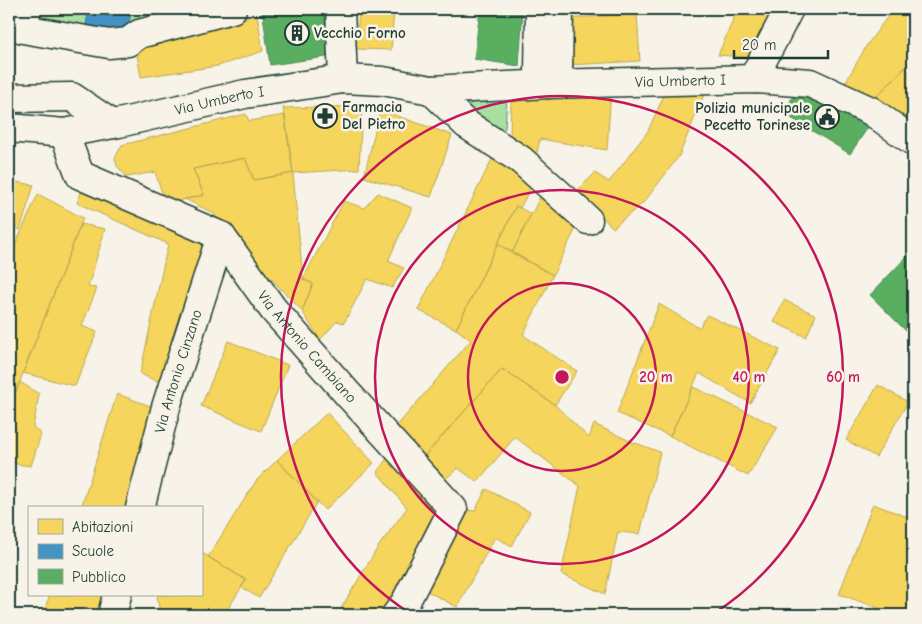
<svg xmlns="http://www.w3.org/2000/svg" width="922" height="624" font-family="'Comic Neue',sans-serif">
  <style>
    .green { fill: #aadfa2; stroke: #648e6b }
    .homes { fill: #f6d55c; stroke: #b6a750 }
    .schools { fill: #4393c3; stroke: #387998 }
    .public { fill: #5aae61; stroke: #488c54 }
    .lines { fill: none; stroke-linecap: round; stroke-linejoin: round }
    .minor-casing { stroke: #1f3d34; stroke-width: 31 }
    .minor { stroke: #f7f3e8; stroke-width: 28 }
    .ring { fill: none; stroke: #c2185b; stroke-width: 2.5 }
    .labels { text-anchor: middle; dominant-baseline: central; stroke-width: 5; stroke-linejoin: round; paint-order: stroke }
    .poi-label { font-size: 15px; font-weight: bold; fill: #1f3d34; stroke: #f7f3e8; text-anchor: start }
    .street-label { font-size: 15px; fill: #1f3d34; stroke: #f7f3e8 }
    .centre { fill: #c2185b; stroke: #f7f3e8; stroke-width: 2.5 }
    .ring-label { font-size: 15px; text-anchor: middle; font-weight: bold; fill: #c2185b; stroke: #f7f3e8; stroke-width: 5; stroke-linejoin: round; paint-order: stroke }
  </style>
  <rect width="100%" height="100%" fill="#f7f3e8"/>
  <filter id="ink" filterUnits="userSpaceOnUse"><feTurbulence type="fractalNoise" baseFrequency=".02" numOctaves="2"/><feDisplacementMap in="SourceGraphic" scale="10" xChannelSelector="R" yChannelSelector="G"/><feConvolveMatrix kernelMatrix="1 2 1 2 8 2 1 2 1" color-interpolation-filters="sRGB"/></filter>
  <g filter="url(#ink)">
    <path class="green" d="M 37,9 L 89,9 L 86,26 L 35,17 Z
      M 131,9 L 194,9 L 127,40 Z
      M 507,97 L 505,128 L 502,132 L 465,110 C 475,94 490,98 507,97 Z"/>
    <path class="homes" d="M 359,9 L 394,9 L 391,50 L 356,49 Z
      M 738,9 L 773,9 L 779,11 L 756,58 L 718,55 Z
      M 893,9 L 913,9 L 913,59 L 875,98 L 845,83 L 867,45 Z
      M 637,13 L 640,61 L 570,65 L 566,19 Z
      M 257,15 L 263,51 L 218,66 L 141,77 L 134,39 L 202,28 Z
      M 905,68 L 913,74 L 913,125 L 875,98 Z
      M 668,86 L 705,92 L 679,156 L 645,201 L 613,228 L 577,191 L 595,173 L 609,182 L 648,131 Z
      M 611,88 L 607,150 L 540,139 L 536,157 L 510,136 L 511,102 L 574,92 Z
      M 362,106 L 359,169 L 293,173 L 283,108 Z
      M 380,110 L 452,135 L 431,197 L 364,177 Z
      M 246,114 L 249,121 L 285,115 L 293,173 L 254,180 L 245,158 L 193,169 L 204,195 L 166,204 L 155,172 L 127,177 L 117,166 L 115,158 L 122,145 Z
      M 494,155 L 532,174 L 526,185 L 531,187 L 520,208 L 516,206 L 456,329 L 418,310 Z
      M 245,158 L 254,180 L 293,173 L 303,279 L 313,284 L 302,311 L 239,245 L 213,213 L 185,199 L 204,195 L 193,169 Z
      M 9,181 L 34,185 L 20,230 L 9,225 Z
      M 85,182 L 216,238 L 169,386 L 140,374 L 168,244 L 77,203 Z
      M 543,191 L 577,226 L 553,275 L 512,253 Z
      M 378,193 L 412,208 L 388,261 L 404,268 L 392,288 L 367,279 L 344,323 L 337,321 L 320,340 L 302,311 L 313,284 L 303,279 L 344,201 L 364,208 Z
      M 38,194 L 83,218 L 15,394 L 9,391 L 9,259 Z
      M 516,206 L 531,214 L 512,253 L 498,244 Z
      M 81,224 L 105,229 L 88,287 L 97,288 L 82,326 L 97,332 L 75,386 L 23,373 Z
      M 498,244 L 553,275 L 523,335 L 577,371 L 555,405 L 502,369 L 422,459 L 395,428 L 471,340 L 456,329 Z
      M 784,300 L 816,315 L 806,337 L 774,322 Z
      M 659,304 L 699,328 L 707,315 L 780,350 L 750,403 L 699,373 L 670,436 L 617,413 Z
      M 228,341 L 288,365 L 261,431 L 201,406 Z
      M 502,369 L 555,405 L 589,438 L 594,424 L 630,441 L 660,452 L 640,534 L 618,532 L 605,594 L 561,574 L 580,486 L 515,437 L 477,482 L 458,468 L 443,481 L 422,459 Z
      M 20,382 L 39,394 L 33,427 L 41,434 L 31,466 L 9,463 L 9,391 L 15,394 Z
      M 878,385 L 908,402 L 876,457 L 846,440 Z
      M 693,387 L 778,427 L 748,476 L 670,436 Z
      M 117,394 L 156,408 L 128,508 L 81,508 Z
      M 327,413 L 374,463 L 325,510 L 277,460 Z
      M 393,450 L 450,511 L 389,615 L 337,615 L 378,547 L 407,508 L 377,472 Z
      M 277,460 L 317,502 L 259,598 L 241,587 L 246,580 L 208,557 L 256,481 Z
      M 486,489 L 530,512 L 512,546 L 495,537 L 457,607 L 425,590 L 468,510 L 475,511 Z
      M 873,504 L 913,519 L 913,599 L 907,615 L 898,615 L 839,594 Z
      M 201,552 L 246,580 L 224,615 L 156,615 L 159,607 L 157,598 L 158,595 L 201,595 Z
      M 50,595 L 104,595 L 99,615 L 42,615 Z
      M 251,608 L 263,615 L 247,615 Z"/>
    <path class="schools" d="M 89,9 L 131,9 L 127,40 L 84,35 Z"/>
    <path class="public" d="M 262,9 L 326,9 L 333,56 L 270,65 Z
      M 480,9 L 523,9 L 519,66 L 474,59 Z
      M 799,87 L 873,120 L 850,154 L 783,113 Z
      M 913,250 L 913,338 L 870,295 Z"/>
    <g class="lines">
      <defs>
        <g id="minor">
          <path d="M 27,9 L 23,29 L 109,44 L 128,42 L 139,34 L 232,9"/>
          <path d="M 340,9 L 343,79"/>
          <path d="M 540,9 L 539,73 L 548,84 L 558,73 L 559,9"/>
          <path d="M 756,79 L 756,73 L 789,9"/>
          <path d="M 431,90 L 466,124 L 521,160 L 588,220"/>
          <path d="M 9,98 L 72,97 L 112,124"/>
          <path id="s1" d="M 9,128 L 64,133 L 119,123 L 245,94 L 343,79 L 383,81 L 431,90 L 548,84 L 756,79 L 810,83 L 871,111 L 913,141"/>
          <path id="s2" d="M 64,133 L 80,175 L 221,236 L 273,309 L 346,392 L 453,509 L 405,603 L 396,615"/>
          <path id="s3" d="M 140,508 L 166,407 L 221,236"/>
          <path d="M 112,615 L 117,595"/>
        </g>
      </defs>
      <use href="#minor" class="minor-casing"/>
      <use href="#minor" class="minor"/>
    </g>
  </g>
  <g class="ring">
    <circle cx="562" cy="377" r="94"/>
    <circle cx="562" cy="377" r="187"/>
    <path d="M411 614A281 281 0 1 1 713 614"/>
  </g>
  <defs>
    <symbol id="building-ring" viewBox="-11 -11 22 22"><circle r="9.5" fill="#f7f3e8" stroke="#1f3d34" stroke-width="1.5"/><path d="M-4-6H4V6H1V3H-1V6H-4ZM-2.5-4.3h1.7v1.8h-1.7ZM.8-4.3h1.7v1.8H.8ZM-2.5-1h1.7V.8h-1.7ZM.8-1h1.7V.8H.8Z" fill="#1f3d34"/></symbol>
    <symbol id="pharmacy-ring" viewBox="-11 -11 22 22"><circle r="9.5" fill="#f7f3e8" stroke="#1f3d34" stroke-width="1.5"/><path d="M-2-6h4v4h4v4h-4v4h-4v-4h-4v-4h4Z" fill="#1f3d34"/></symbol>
    <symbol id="civic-ring" viewBox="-11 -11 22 22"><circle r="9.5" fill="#f7f3e8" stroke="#1f3d34" stroke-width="1.5"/><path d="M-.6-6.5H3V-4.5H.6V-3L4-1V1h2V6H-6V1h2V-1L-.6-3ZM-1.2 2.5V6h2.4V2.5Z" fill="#1f3d34"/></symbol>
  </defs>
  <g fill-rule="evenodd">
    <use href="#building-ring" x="283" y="19" width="28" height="28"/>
    <use href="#pharmacy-ring" x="311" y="102" width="28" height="28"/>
    <use href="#civic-ring" x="813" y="103" width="28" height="28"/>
  </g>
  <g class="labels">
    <g class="poi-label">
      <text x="314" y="33">Vecchio Forno</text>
      <text x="342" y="107">Farmacia<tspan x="342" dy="17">Del Pietro</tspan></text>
      <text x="810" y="108" text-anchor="end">Polizia municipale<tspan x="810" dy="17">Pecetto Torinese</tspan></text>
    </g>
    <g class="street-label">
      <text stroke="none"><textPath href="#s1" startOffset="678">Via Umberto I</textPath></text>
      <text stroke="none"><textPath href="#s1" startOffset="214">Via Umberto I</textPath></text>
      <text stroke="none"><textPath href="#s2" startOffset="339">Via Antonio Cambiano</textPath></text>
      <text stroke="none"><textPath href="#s3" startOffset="142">Via Antonio Cinzano</textPath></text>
    </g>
  </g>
  <circle cx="562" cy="377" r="8" class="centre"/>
  <g class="ring-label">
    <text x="656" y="382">20 m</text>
    <text x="749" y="382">40 m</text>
    <text x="843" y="382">60 m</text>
  </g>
  <rect width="922" height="624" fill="none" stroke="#f7f3e8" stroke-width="30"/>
  <rect x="15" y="15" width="892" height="594" fill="none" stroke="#1f3d34" stroke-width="2" filter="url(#ink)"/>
  <rect x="28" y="506" width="175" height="90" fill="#f7f3e8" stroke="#a1aaa0"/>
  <rect x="38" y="519" width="25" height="15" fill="#f6d55c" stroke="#a1aaa0"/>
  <text x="72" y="532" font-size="15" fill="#1f3d34">Abitazioni</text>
  <rect x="38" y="544" width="25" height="15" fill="#4393c3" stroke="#a1aaa0"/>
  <text x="72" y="556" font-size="15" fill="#1f3d34">Scuole</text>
  <rect x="38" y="569" width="25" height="15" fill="#5aae61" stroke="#a1aaa0"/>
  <text x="72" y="582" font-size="15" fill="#1f3d34">Pubblico</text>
  <path d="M734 50v8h94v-8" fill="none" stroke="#1f3d34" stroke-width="2.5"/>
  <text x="742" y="50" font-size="15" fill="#1f3d34" stroke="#f7f3e8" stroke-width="4" paint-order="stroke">20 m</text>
</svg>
